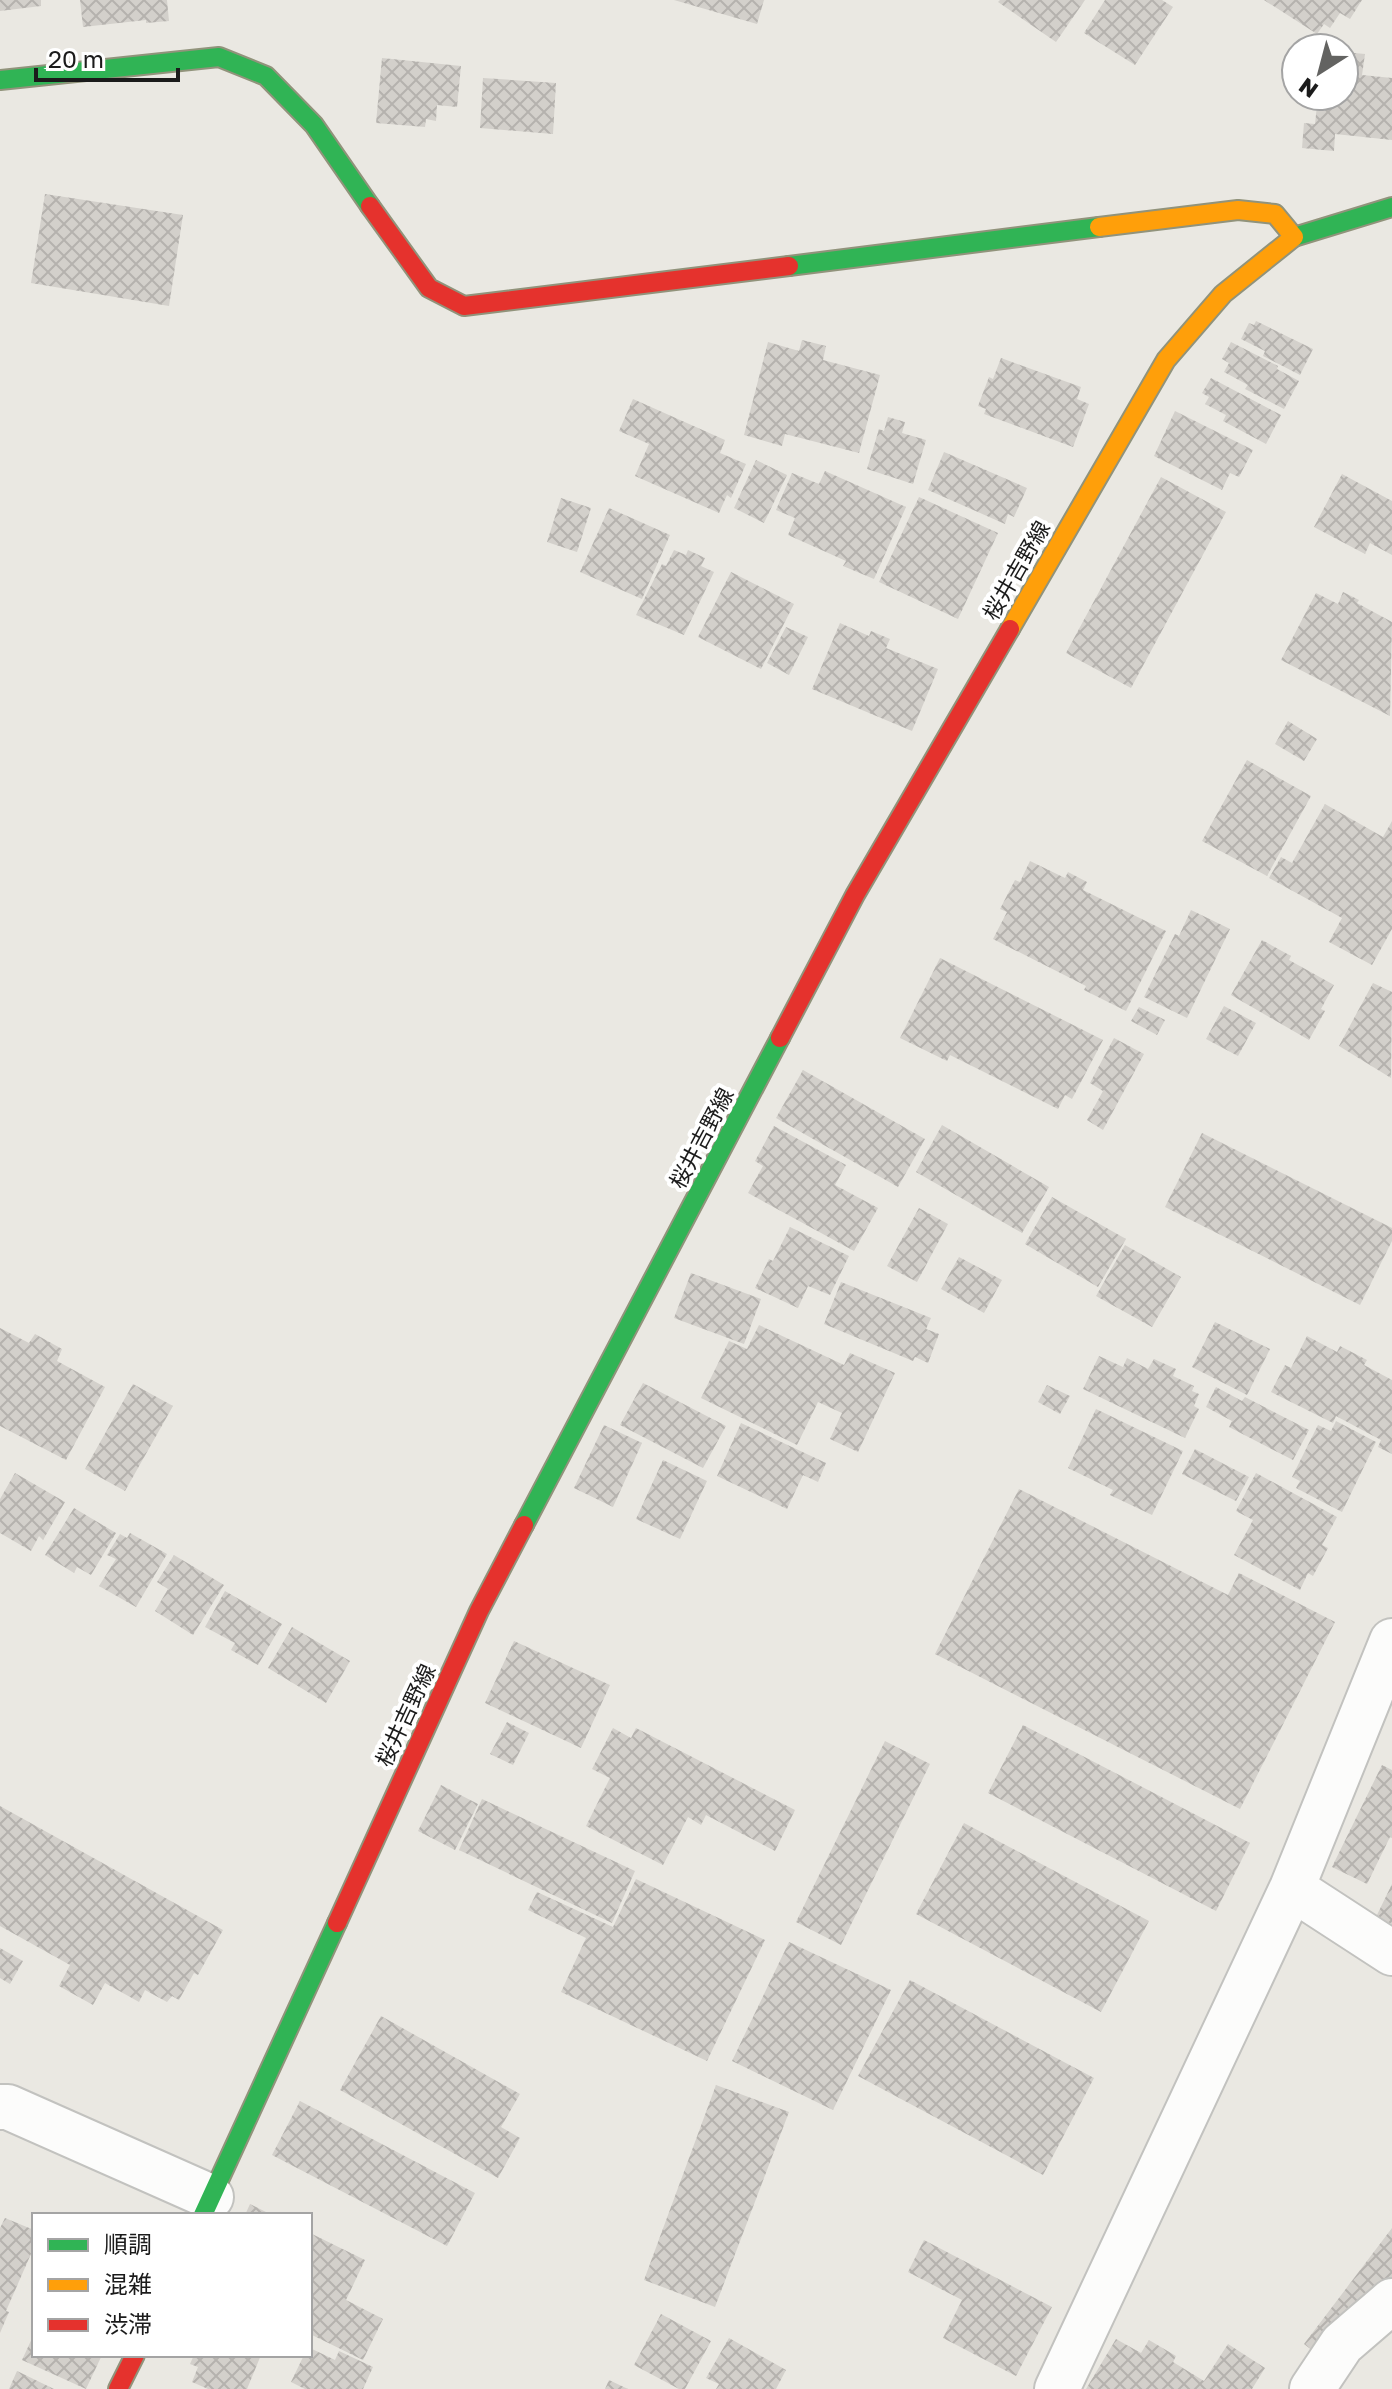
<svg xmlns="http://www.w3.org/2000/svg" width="1392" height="2389" font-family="'Golos Text','Noto Sans JP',sans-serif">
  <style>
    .building { fill: url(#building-cross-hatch) }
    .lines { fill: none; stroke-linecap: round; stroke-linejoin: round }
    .street-casing { stroke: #c2c2bf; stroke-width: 48 }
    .fast-casing { stroke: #91937b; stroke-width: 22 }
    .slow-casing { stroke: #91937b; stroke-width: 22 }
    .jam-casing { stroke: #91937b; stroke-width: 22 }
    .street { stroke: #fcfcfb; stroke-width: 44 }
    .fast { stroke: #30b455; stroke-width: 18 }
    .slow { stroke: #ff9f0a; stroke-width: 18 }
    .jam { stroke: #e5322d; stroke-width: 18 }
    .labels { text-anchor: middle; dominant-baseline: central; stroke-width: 8; stroke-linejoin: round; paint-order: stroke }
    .street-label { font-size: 22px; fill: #1b1b1b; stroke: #fff }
  </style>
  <defs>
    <pattern id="building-cross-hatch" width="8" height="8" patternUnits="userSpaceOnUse" patternTransform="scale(2)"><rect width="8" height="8" fill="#d3d0cb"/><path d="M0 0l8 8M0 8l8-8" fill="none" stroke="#b5b2ae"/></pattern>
  </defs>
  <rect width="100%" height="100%" fill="#eae8e2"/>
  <path class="building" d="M 0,0 L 41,0 L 41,6 L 0,11 Z
    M 80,0 L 167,0 L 169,21 L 146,23 L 146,20 L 83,27 Z
    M 674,0 L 764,0 L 757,24 Z
    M 1000,0 L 1085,0 L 1056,42 L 998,2 Z
    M 1105,0 L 1162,0 L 1173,7 L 1135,65 L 1084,33 Z
    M 1264,0 L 1362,0 L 1350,19 L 1340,13 L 1330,28 L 1324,24 L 1317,34 Z
    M 1344,52 L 1365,54 L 1362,75 L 1392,78 L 1392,140 L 1335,134 L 1334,151 L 1302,148 L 1304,123 L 1315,124 L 1317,105 L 1306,104 L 1307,96 L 1344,96 Z
    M 382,58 L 461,66 L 457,107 L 437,105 L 436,121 L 426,119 L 425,127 L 376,123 Z
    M 483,78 L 556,83 L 553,134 L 480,128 Z
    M 45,194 L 183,215 L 169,306 L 31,283 Z
    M 1256,321 L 1313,349 L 1300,375 L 1263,356 L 1265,351 L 1241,339 L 1249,323 L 1254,325 Z
    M 802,340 L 826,346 L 823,360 L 880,375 L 859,453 L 785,434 L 782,446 L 744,435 L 768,342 L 799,351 Z
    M 1231,342 L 1278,366 L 1277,369 L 1299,381 L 1284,409 L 1245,389 L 1248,385 L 1224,372 L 1229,363 L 1222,359 Z
    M 1001,358 L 1081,387 L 1077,399 L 1089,404 L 1073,447 L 984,414 L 986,409 L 978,406 L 989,377 L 993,379 Z
    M 1211,378 L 1281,415 L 1266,444 L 1223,421 L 1226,415 L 1205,404 L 1209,397 L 1202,393 Z
    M 633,399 L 725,440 L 720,453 L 746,464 L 731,498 L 727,495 L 719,513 L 635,476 L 649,444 L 619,431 Z
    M 1175,411 L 1253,450 L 1239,477 L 1230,473 L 1222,490 L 1154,456 Z
    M 888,417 L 905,422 L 902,433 L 926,440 L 913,484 L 867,469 L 879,429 L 884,431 Z
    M 944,452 L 1027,488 L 1014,517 L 1008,514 L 1005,524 L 928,490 Z
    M 756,460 L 787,475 L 764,523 L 734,508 Z
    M 825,471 L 906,507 L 874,579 L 843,566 L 846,561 L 788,535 L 795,518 L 776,510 L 792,473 L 819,484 Z
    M 1342,474 L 1392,501 L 1392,555 L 1370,543 L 1365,554 L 1314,527 Z
    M 1161,477 L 1226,512 L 1131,688 L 1066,653 Z
    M 919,497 L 998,533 L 958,619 L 879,582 Z
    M 561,498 L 591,508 L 577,552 L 547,542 Z
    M 609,508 L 670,535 L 642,599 L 580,572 Z
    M 674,550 L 686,555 L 688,550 L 705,558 L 701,566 L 714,572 L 684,635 L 636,615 L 662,564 L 666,566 Z
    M 731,572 L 794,604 L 761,669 L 698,637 Z
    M 1343,592 L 1359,600 L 1357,603 L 1392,622 L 1390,716 L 1281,660 L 1316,593 L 1338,604 Z
    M 840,623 L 869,636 L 871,631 L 890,639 L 886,648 L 938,669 L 912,731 L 812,689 Z
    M 786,627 L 808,637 L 789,675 L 767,663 Z
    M 1288,721 L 1317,739 L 1304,761 L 1275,744 Z
    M 1247,760 L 1311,796 L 1267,876 L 1202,841 Z
    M 1325,804 L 1383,837 L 1392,821 L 1392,929 L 1372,965 L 1329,942 L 1342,918 L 1269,878 L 1281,857 L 1292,863 Z
    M 1030,861 L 1065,878 L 1068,872 L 1087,882 L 1083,890 L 1166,931 L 1126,1011 L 1084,990 L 1086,986 L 993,939 L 1007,912 L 1000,909 L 1015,880 L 1020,882 Z
    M 1191,910 L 1230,929 L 1187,1018 L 1144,997 L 1175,934 L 1179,936 Z
    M 1262,940 L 1291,956 L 1289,960 L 1334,985 L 1321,1009 L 1325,1011 L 1309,1040 L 1231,995 Z
    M 940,958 L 1103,1040 L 1072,1099 L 1065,1095 L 1058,1109 L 950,1055 L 947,1061 L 900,1038 Z
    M 1373,983 L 1392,992 L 1391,1078 L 1339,1046 Z
    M 1224,1006 L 1256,1023 L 1238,1056 L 1206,1039 Z
    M 1139,1007 L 1165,1020 L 1157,1035 L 1131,1021 Z
    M 1114,1038 L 1144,1054 L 1103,1130 L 1087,1120 L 1103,1091 L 1090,1083 Z
    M 803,1070 L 925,1139 L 898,1187 L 776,1118 Z
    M 942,1125 L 1049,1187 L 1022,1233 L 916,1172 Z
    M 774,1126 L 846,1165 L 835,1185 L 878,1208 L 854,1251 L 748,1193 L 763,1166 L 755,1161 Z
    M 1202,1133 L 1392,1228 L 1392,1241 L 1360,1305 L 1165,1207 Z
    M 1052,1197 L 1126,1239 L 1098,1287 L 1025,1244 Z
    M 919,1208 L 948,1224 L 917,1282 L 887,1266 Z
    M 790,1227 L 849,1256 L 830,1295 L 808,1286 L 798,1308 L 755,1288 L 769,1259 L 773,1261 Z
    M 1125,1245 L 1181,1277 L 1152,1327 L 1096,1296 Z
    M 959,1257 L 1002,1280 L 984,1313 L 941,1289 Z
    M 691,1273 L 761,1299 L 744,1344 L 674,1318 Z
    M 841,1282 L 931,1318 L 926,1329 L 939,1334 L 928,1363 L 915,1357 L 913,1361 L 824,1324 Z
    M 1215,1322 L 1270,1349 L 1247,1395 L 1192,1367 Z
    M 759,1325 L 844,1365 L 850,1353 L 895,1373 L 858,1452 L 830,1439 L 842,1413 L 818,1402 L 797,1445 L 701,1398 L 729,1341 L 747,1349 Z
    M 0,1328 L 29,1343 L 35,1334 L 62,1349 L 57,1361 L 105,1387 L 66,1460 L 0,1426 Z
    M 1307,1336 L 1337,1352 L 1340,1346 L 1367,1360 L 1364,1365 L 1392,1380 L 1392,1454 L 1378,1447 L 1381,1440 L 1336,1416 L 1333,1423 L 1271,1392 L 1285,1365 L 1291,1368 Z
    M 1099,1356 L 1123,1367 L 1127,1358 L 1148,1369 L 1154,1359 L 1176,1369 L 1173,1376 L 1194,1386 L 1192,1391 L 1199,1394 L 1194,1406 L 1199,1409 L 1185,1438 L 1083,1389 Z
    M 643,1383 L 726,1426 L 703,1468 L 620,1425 Z
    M 133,1384 L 173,1406 L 125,1491 L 85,1469 Z
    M 1047,1385 L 1070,1396 L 1060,1414 L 1038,1402 Z
    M 1216,1387 L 1242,1401 L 1245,1397 L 1309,1430 L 1293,1460 L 1229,1427 L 1232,1421 L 1206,1407 Z
    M 1096,1409 L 1183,1451 L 1152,1515 L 1110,1495 L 1113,1490 L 1068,1468 Z
    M 1336,1421 L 1376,1442 L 1342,1512 L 1296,1488 L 1300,1481 L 1292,1477 L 1318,1425 L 1331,1431 Z
    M 741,1423 L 826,1463 L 818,1482 L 803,1475 L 787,1509 L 717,1476 Z
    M 604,1425 L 642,1443 L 613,1507 L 574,1488 Z
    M 1195,1449 L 1249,1477 L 1236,1501 L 1182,1474 Z
    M 663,1460 L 707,1481 L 680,1539 L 636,1519 Z
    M 15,1473 L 65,1502 L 43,1540 L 39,1536 L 31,1551 L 0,1533 L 0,1499 Z
    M 1256,1473 L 1337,1517 L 1322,1545 L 1328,1548 L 1313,1576 L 1308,1573 L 1300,1590 L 1234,1555 L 1253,1520 L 1236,1511 Z
    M 1019,1489 L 1228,1595 L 1239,1573 L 1335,1622 L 1240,1809 L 935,1654 Z
    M 74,1508 L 116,1533 L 91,1575 L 77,1567 L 74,1573 L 45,1555 Z
    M 130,1533 L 167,1554 L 136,1607 L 99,1586 L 116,1559 L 107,1555 L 120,1534 L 127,1538 Z
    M 174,1555 L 224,1585 L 193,1635 L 155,1611 L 168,1589 L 157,1582 Z
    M 225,1591 L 282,1624 L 258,1665 L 231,1650 L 235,1643 L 205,1627 Z
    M 292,1627 L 350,1661 L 326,1703 L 268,1668 Z
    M 514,1641 L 610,1685 L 581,1748 L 485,1703 Z
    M 507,1722 L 529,1733 L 513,1765 L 490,1754 Z
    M 1023,1725 L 1250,1843 L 1216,1911 L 988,1793 Z
    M 613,1728 L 631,1738 L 636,1728 L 795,1810 L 775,1851 L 706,1815 L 701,1825 L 688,1817 L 663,1865 L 586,1826 L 610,1778 L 592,1769 Z
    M 885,1741 L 930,1764 L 841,1945 L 796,1922 Z
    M 1382,1765 L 1392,1770 L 1392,1838 L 1390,1837 L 1367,1884 L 1332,1867 Z
    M 441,1785 L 478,1804 L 455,1850 L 418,1831 Z
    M 482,1799 L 635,1871 L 612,1923 L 459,1850 Z
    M 0,1806 L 223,1930 L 198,1975 L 194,1973 L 179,2000 L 172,1996 L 167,2002 L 145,1990 L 139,2002 L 105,1983 L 93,2005 L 59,1986 L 70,1965 L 0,1926 Z
    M 964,1823 L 1149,1921 L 1101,2012 L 916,1914 Z
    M 636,1879 L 765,1940 L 707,2061 L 561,1992 L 586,1938 L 528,1910 L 537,1892 L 613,1927 Z
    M 1392,1884 L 1392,1924 L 1376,1917 Z
    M 789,1942 L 891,1990 L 833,2110 L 732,2061 Z
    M 0,1948 L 23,1961 L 10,1984 L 0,1978 Z
    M 910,1980 L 1094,2078 L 1043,2175 L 858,2076 Z
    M 381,2016 L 520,2094 L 501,2127 L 520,2138 L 498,2178 L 340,2090 Z
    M 716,2085 L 789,2112 L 715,2307 L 644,2280 Z
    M 300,2101 L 475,2193 L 447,2246 L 272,2155 Z
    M 250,2204 L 272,2215 L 245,2215 Z
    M 5,2218 L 34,2230 L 34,2247 L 6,2311 L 9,2312 L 0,2333 L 0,2228 Z
    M 1392,2228 L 1392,2279 L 1366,2304 L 1359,2298 L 1317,2354 L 1304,2344 Z
    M 310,2233 L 365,2260 L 346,2300 L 383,2319 L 363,2360 L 310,2334 Z
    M 924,2240 L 1052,2307 L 1016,2376 L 943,2338 L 962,2300 L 908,2272 Z
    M 661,2314 L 711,2341 L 685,2389 L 679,2389 L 634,2365 Z
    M 34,2334 L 34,2355 L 102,2355 L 86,2389 L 22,2360 Z
    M 729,2338 L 786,2370 L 776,2389 L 716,2389 L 719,2384 L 706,2378 Z
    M 1116,2339 L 1141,2353 L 1149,2340 L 1176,2356 L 1173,2362 L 1204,2381 L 1228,2344 L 1265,2368 L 1252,2389 L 1086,2389 Z
    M 310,2348 L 335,2360 L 339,2351 L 373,2367 L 363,2389 L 305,2389 L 291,2382 L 304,2355 L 310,2355 Z
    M 194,2355 L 261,2355 L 247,2389 L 208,2389 L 192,2382 L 198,2367 L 190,2364 Z
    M 17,2371 L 54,2389 L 9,2389 Z
    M 609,2380 L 628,2389 L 605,2389 Z"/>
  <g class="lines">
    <defs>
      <path id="street" d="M 1292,1888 L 1392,1953
        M 0,2107 L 8,2107 L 211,2197
        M 1057,2389 L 1292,1888 L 1392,1641
        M 1312,2389 L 1342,2344 L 1392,2301"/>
      <path id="fast" d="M 0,80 L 219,57 L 266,76 L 314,125 L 370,206
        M 1294,237 L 1392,207
        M 789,266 L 1099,227
        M 524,1525 L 780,1038
        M 203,2215 L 337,1923"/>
      <path id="slow" d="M 1099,227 L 1238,210 L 1275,214 L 1294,237
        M 1010,629 L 1166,360 L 1223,294 L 1294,237"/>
      <path id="jam" d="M 370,206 L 429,288 L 464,306 L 789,266
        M 780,1038 L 855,895 L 1010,629
        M 337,1923 L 479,1611 L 524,1525
        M 118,2389 L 135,2355"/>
    </defs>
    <use href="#street" class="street-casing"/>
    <use href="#fast" class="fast-casing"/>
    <use href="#slow" class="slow-casing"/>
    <use href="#jam" class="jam-casing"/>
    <use href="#street" class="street"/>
    <use href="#fast" class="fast"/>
    <use href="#slow" class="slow"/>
    <use href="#jam" class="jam"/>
  </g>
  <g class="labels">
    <g class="street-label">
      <text transform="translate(1016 570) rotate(-60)">桜井吉野線</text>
      <text transform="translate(701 1138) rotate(-62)">桜井吉野線</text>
      <text transform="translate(405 1715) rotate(-65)">桜井吉野線</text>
    </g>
  </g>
  <rect x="32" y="2213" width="280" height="144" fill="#ffffff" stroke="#a4a4a4" stroke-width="2"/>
  <rect x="48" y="2239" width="40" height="12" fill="#30b455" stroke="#a4a4a4" stroke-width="2"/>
  <text x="104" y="2253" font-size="24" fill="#1b1b1b">順調</text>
  <rect x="48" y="2279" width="40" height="12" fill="#ff9f0a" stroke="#a4a4a4" stroke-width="2"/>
  <text x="104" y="2293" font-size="24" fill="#1b1b1b">混雑</text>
  <rect x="48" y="2319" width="40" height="12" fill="#e5322d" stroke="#a4a4a4" stroke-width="2"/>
  <text x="104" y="2333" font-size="24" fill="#1b1b1b">渋滞</text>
  <g transform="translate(1320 72) rotate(216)"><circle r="38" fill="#ffffff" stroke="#a4a4a4" stroke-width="2"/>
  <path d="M0-6L14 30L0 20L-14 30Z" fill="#636361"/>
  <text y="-12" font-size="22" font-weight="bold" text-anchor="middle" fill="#1b1b1b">N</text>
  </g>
  <path d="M36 68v12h142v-12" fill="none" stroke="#1b1b1b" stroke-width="4"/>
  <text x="48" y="68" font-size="24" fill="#1b1b1b" stroke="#ffffff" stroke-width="6" paint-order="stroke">20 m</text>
</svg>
